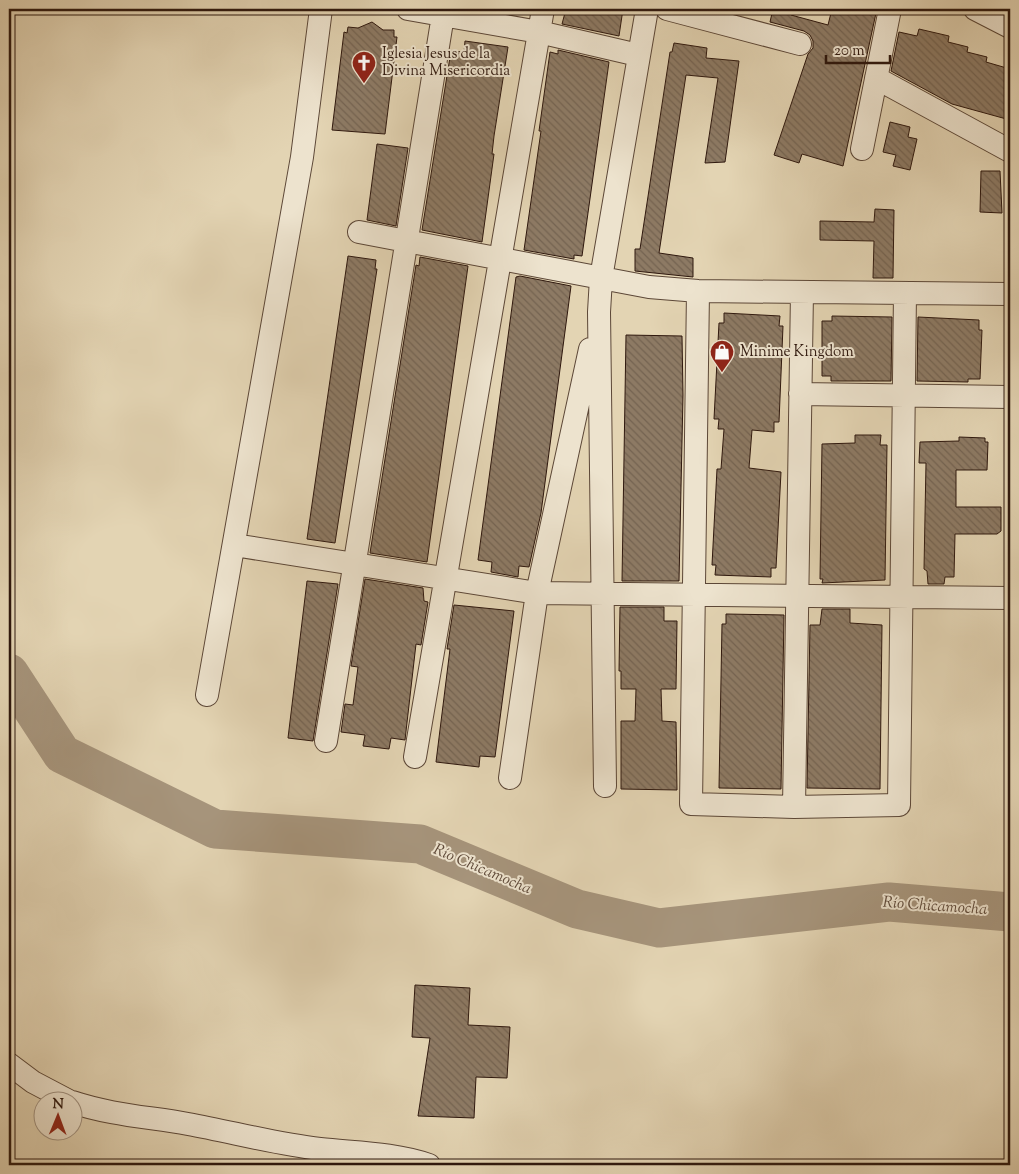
<svg xmlns="http://www.w3.org/2000/svg" width="1019" height="1174" font-family="'Sorts Mill Goudy',serif">
  <style>
    .lines { fill: none; stroke-linecap: round; stroke-linejoin: round }
    .river { stroke: #a6947b; stroke-width: 39 }
    .building { fill: url(#building-back-hatch); stroke: #2f180e }
    .minor-casing { stroke: #5c4737; stroke-width: 24 }
    .minor { stroke: #ede3ce; stroke-width: 22 }
    .labels { text-anchor: middle; dominant-baseline: central; stroke-width: 4; stroke-linejoin: round; paint-order: stroke }
    .poi-label { font-size: 15px; fill: #2f180e; stroke: #ede3ce; text-anchor: start }
    .water-label { font-size: 16px; font-style: italic; fill: #5f4a3a; stroke: #ede3ce }
  </style>
  <defs>
    <pattern id="building-back-hatch" width="6" height="6" patternUnits="userSpaceOnUse" patternTransform="scale(1.25)"><rect width="6" height="6" fill="#8d7a64"/><path d="M-1 5l2 2M0 0l6 6M5-1l2 2" fill="none" stroke="#746351"/></pattern>
  </defs>
  <rect width="100%" height="100%" fill="#e3d4b3"/>
  <filter id="stains"><feTurbulence type="fractalNoise" baseFrequency=".004" numOctaves="4"/><feColorMatrix values="0 0 0 0 .2 0 0 0 0 .09 0 0 0 0 .02 0 0 0 .5 -.17"/></filter>
  <radialGradient id="worn" r=".72"><stop offset=".6" stop-color="#630" stop-opacity="0"/><stop offset="1" stop-color="#630" stop-opacity=".3"/></radialGradient>
  <g class="lines">
    <path class="river" d="M 9,673 L 62,754 L 215,829 L 420,844 L 577,909 L 659,928 L 889,902 L 1010,912"/>
  </g>
  <path class="building" d="M 566,9 L 623,9 L 619,36 L 562,24 Z
    M 773,9 L 793,9 L 791,15 L 828,25 L 832,9 L 862,9 L 876,13 L 843,166 L 802,154 L 799,163 L 774,155 L 808,54 L 813,48 L 813,41 L 810,35 L 804,31 L 770,22 Z
    M 372,22 L 383,30 L 394,30 L 394,37 L 397,37 L 385,134 L 332,130 L 344,32 L 347,33 L 348,27 L 358,28 Z
    M 919,29 L 949,36 L 948,42 L 968,47 L 967,52 L 987,57 L 986,62 L 1010,69 L 1010,120 L 952,104 L 891,71 L 899,32 L 917,36 Z
    M 465,41 L 508,47 L 494,136 L 492,154 L 494,154 L 482,242 L 422,230 L 451,51 L 464,52 Z
    M 674,43 L 707,48 L 706,58 L 739,61 L 725,162 L 705,163 L 718,78 L 686,75 L 659,253 L 693,258 L 693,277 L 635,271 L 635,249 L 640,249 L 670,52 L 672,52 Z
    M 558,50 L 609,62 L 582,256 L 574,255 L 574,259 L 524,250 L 541,131 L 539,131 L 550,52 L 558,54 Z
    M 890,122 L 910,127 L 908,137 L 917,139 L 910,170 L 893,166 L 896,155 L 883,152 Z
    M 377,144 L 408,148 L 396,226 L 367,220 Z
    M 981,171 L 1000,171 L 1002,213 L 980,212 Z
    M 875,209 L 894,210 L 893,278 L 873,278 L 874,241 L 820,240 L 820,221 L 874,222 Z
    M 348,256 L 376,260 L 375,269 L 377,269 L 335,543 L 307,539 Z
    M 420,257 L 468,266 L 427,562 L 370,553 L 416,265 L 419,266 Z
    M 520,276 L 571,286 L 541,513 L 529,567 L 519,566 L 518,577 L 491,572 L 492,562 L 478,560 L 516,277 Z
    M 724,313 L 780,316 L 779,326 L 783,326 L 779,422 L 774,422 L 774,432 L 752,430 L 749,468 L 781,472 L 776,568 L 771,568 L 771,577 L 715,575 L 716,565 L 712,565 L 717,469 L 721,469 L 724,429 L 718,429 L 719,419 L 714,419 L 719,323 L 724,323 Z
    M 832,316 L 892,317 L 891,381 L 831,381 L 831,376 L 822,376 L 822,321 L 832,321 Z
    M 918,317 L 979,320 L 979,330 L 982,330 L 980,379 L 968,379 L 968,382 L 917,381 Z
    M 626,335 L 682,336 L 683,395 L 679,581 L 622,581 Z
    M 855,435 L 881,435 L 880,445 L 887,445 L 885,580 L 822,583 L 823,579 L 820,579 L 822,444 L 855,443 Z
    M 959,437 L 985,438 L 985,442 L 988,442 L 987,470 L 956,470 L 956,507 L 1001,507 L 1001,531 L 997,534 L 955,534 L 954,577 L 945,577 L 944,584 L 928,584 L 927,571 L 924,569 L 926,463 L 919,463 L 920,442 L 959,441 Z
    M 365,579 L 423,588 L 424,601 L 428,602 L 421,645 L 416,644 L 405,740 L 391,738 L 389,749 L 363,746 L 365,735 L 341,732 L 345,704 L 353,705 L 358,667 L 351,666 Z
    M 307,581 L 338,584 L 313,741 L 288,738 Z
    M 454,605 L 514,611 L 495,757 L 480,756 L 479,767 L 436,762 L 450,649 L 447,649 Z
    M 620,607 L 664,607 L 664,621 L 677,621 L 676,689 L 661,689 L 662,721 L 676,722 L 677,790 L 621,789 L 621,721 L 635,721 L 636,689 L 621,689 L 621,671 L 619,671 Z
    M 822,609 L 850,609 L 850,623 L 882,625 L 880,789 L 807,788 L 810,625 L 820,625 Z
    M 726,614 L 784,615 L 781,789 L 719,788 L 722,624 L 726,624 Z
    M 415,985 L 470,988 L 468,1025 L 510,1027 L 507,1078 L 476,1077 L 474,1118 L 418,1116 L 430,1038 L 412,1037 Z"/>
  <g class="lines">
    <defs>
      <path id="minor" d="M 408,9 L 539,32 L 638,55
        M 667,9 L 800,44
        M 975,9 L 1010,27
        M 876,78 L 1010,151
        M 862,149 L 890,9
        M 359,232 L 649,287 L 698,291 L 1010,294
        M 698,291 L 691,804 L 794,807 L 899,805 L 905,293
        M 800,394 L 1010,397
        M 234,545 L 537,593 L 1010,598
        M 207,695 L 302,157 L 321,9
        M 326,741 L 444,9
        M 415,757 L 543,9
        M 510,778 L 537,593 L 590,349
        M 605,786 L 599,312 L 601,278 L 647,9
        M 794,807 L 802,292
        M 9,1064 L 33,1082 L 71,1102
        M 72,1102 C 111,1115 149,1117 188,1124 C 232,1132 276,1144 320,1149 C 357,1153 394,1153 429,1165"/>
    </defs>
    <use href="#minor" class="minor-casing"/>
    <use href="#minor" class="minor"/>
  </g>
  <defs>
    <symbol id="church-pin" viewBox="-11 -11 22 30"><path d="M0 17L-7.5 6A9.5 9.5 0 1 1 7.5 6Z" fill="#8f2418" stroke="#ede3ce"/><path d="M-1.2-6h2.4v3.5h3.3v2.4h-3.3V6h-2.4V-.1h-3.3v-2.4h3.3Z" fill="#fff"/></symbol>
    <symbol id="shop-pin" viewBox="-11 -11 22 30"><path d="M0 17L-7.5 6A9.5 9.5 0 1 1 7.5 6Z" fill="#8f2418" stroke="#ede3ce"/><path d="M-5-2.5h2.3a2.7 3.5 0 0 1 5.4 0H5L5.5 6h-11ZM-1.5-2.5h3a1.5 2.3 0 0 0-3 0Z" fill="#fff"/></symbol>
  </defs>
  <g fill-rule="evenodd">
    <use href="#church-pin" x="350" y="49" width="28" height="38"/>
    <use href="#shop-pin" x="708" y="338" width="28" height="38"/>
  </g>
  <g class="labels">
    <g class="poi-label">
      <text x="382" y="54">Iglesia Jesus de la<tspan x="382" dy="17">Divina Misericordia</tspan></text>
      <text x="740" y="352">Minime Kingdom</text>
    </g>
    <g class="water-label">
      <text transform="translate(482 870) rotate(23)">Río Chicamocha</text>
      <text transform="translate(935 907) rotate(4)">Río Chicamocha</text>
    </g>
  </g>
  <rect width="1019" height="1174" fill="none" stroke="#e3d4b3" stroke-width="30"/>
  <rect x="10" y="10" width="999" height="1154" fill="none" stroke="#2f180e" stroke-width="2.5"/>
  <rect x="15" y="15" width="989" height="1144" fill="none" stroke="#2f180e"/>
  <g transform="translate(58 1116) rotate(1)"><circle r="24" fill="#ede3ce" stroke="#a19281"/>
  <path d="M0-4L9 19L0 12L-9 19Z" fill="#8f2418"/>
  <text y="-8" font-size="14" font-weight="bold" text-anchor="middle" fill="#2f180e">N</text>
  </g>
  <path d="M826 55v8h64v-8" fill="none" stroke="#2f180e" stroke-width="2.5"/>
  <text x="834" y="55" font-size="15" fill="#2f180e" stroke="#ede3ce" stroke-width="4" paint-order="stroke">20 m</text>
  <rect width="100%" height="100%" filter="url(#stains)"/>
  <rect width="100%" height="100%" fill="url(#worn)"/>
</svg>
